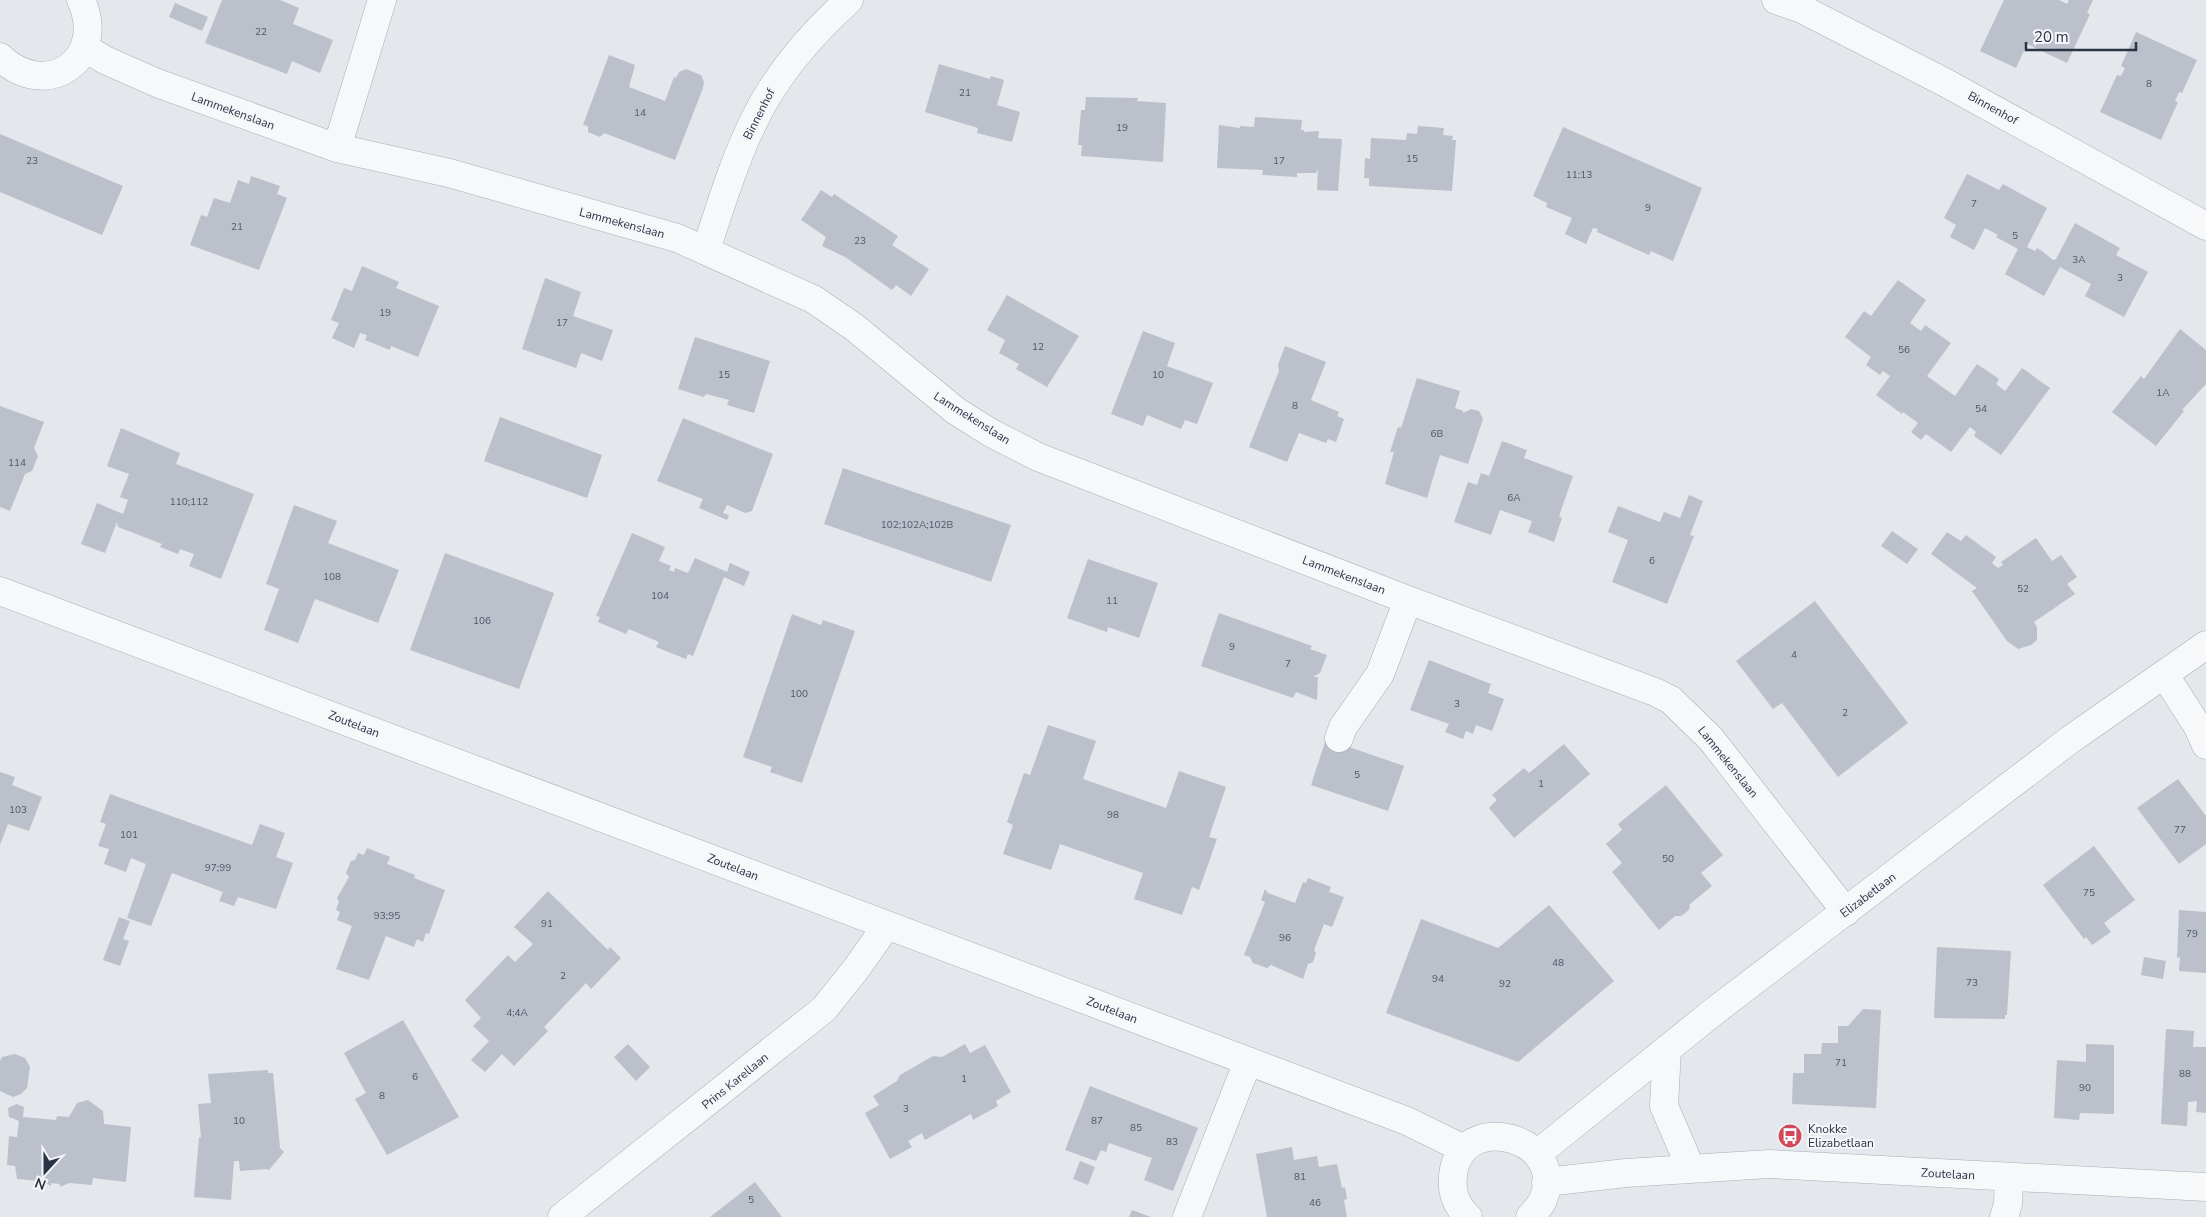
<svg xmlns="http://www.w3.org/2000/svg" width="2206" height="1217" font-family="'Nunito Sans',sans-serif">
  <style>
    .building { fill: #bbc0ca }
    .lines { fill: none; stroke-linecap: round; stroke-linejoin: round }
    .minor-casing { stroke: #a9aeb7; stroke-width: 29 }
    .minor { stroke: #f7f8fa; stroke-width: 28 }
    .labels { text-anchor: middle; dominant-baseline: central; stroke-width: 4; stroke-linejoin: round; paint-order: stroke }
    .number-label { font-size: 10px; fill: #4f5766 }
    .street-label { font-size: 12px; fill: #2b3445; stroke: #f4f6f9 }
    .poi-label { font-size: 12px; fill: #2b3445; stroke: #f4f6f9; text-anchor: start }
  </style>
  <rect width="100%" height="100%" fill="#e4e7ec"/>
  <path class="building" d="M 222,0 L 280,0 L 299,8 L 293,24 L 333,40 L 320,73 L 292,61 L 287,74 L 205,43 Z
    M 2004,0 L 2059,0 L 2067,4 L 2069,0 L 2093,0 L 2087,13 L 2090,14 L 2067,63 L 2027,44 L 2016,68 L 1980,51 Z
    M 175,3 L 208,17 L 202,31 L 169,17 Z
    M 2136,32 L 2197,60 L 2182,93 L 2179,92 L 2175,101 L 2178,102 L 2161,140 L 2100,112 L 2117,75 L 2121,76 L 2125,68 L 2121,66 Z
    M 609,55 L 635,65 L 629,87 L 665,101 L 674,77 L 676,78 L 679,72 L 686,69 L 701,75 L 704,82 L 703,88 L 675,160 L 604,133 L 600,137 L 588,132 L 588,126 L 583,125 Z
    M 939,64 L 990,79 L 991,76 L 1004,80 L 997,105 L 1020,112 L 1012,142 L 977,133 L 978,128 L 925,112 Z
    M 1086,97 L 1138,98 L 1137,101 L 1166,103 L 1163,162 L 1081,156 L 1082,145 L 1078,145 L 1081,110 L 1085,110 Z
    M 1255,117 L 1302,120 L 1301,130 L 1304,130 L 1304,132 L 1319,131 L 1318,138 L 1342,139 L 1338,191 L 1317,190 L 1318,169 L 1316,173 L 1297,173 L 1297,177 L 1262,175 L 1263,170 L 1217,168 L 1219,125 L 1240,128 L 1240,126 L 1254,127 Z
    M 1418,126 L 1444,128 L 1443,135 L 1453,136 L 1452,140 L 1456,140 L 1452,191 L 1369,186 L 1369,178 L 1364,178 L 1365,158 L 1370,159 L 1371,138 L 1406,140 L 1407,133 L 1417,134 Z
    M 1563,127 L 1702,188 L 1673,261 L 1651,251 L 1649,255 L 1597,232 L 1598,229 L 1593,228 L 1586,244 L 1565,234 L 1572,218 L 1546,207 L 1547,203 L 1533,196 Z
    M 0,134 L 123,186 L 102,235 L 0,192 Z
    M 1967,174 L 1999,190 L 2003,184 L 2047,208 L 2027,247 L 2035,251 L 2037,248 L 2042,251 L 2053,260 L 2056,259 L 2075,223 L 2120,248 L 2116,255 L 2148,272 L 2124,317 L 2085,296 L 2091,284 L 2060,267 L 2044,296 L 2005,274 L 2018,249 L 1996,237 L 1998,235 L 1985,228 L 1974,250 L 1950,237 L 1956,225 L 1944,218 Z
    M 251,176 L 280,186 L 277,194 L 287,198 L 259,270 L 190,245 L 201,215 L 207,217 L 214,198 L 230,203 L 238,180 L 249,184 Z
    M 821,190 L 832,197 L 834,194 L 898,236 L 892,245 L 929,269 L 911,296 L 896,285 L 892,290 L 845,257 L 822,246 L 826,237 L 801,220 Z
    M 362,266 L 399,282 L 396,288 L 439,306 L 418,357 L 391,346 L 390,350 L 365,340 L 367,335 L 360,333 L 354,348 L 332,338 L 339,323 L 331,320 L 344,288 L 352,291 Z
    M 545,278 L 581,292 L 573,316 L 613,330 L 602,361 L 581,353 L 576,368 L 522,349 Z
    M 1898,280 L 1926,300 L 1910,323 L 1921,331 L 1925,325 L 1951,343 L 1927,376 L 1955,396 L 1977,364 L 1999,379 L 1996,384 L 2005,391 L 2022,368 L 2050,388 L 2001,455 L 1974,436 L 1976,432 L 1970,427 L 1951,452 L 1926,434 L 1921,440 L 1911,432 L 1918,423 L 1903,412 L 1902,414 L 1876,395 L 1890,376 L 1883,371 L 1880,375 L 1866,365 L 1871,357 L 1845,337 L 1864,311 L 1871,316 Z
    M 1007,295 L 1079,336 L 1047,387 L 1016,369 L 1019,364 L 999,353 L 1005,340 L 987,330 Z
    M 2180,329 L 2206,350 L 2206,384 L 2182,410 L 2184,411 L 2156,446 L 2112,412 L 2141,376 L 2144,379 Z
    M 1143,331 L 1175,343 L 1167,366 L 1213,383 L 1197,424 L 1185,420 L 1181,429 L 1147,415 L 1143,426 L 1111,414 Z
    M 695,337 L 770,361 L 754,413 L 727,405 L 729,400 L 706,394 L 704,397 L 678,389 Z
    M 1285,346 L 1326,362 L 1311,400 L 1339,412 L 1337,416 L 1344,419 L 1336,442 L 1328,439 L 1326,443 L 1299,433 L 1287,462 L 1249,447 L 1279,371 L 1278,365 Z
    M 1417,378 L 1460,391 L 1455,408 L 1463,411 L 1463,413 L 1471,409 L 1479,411 L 1483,419 L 1468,464 L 1440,455 L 1427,498 L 1385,484 L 1394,452 L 1390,452 L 1398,427 L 1401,428 Z
    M 0,406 L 44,422 L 34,448 L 38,456 L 32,471 L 25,474 L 10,511 L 0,507 Z
    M 500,417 L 602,455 L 587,498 L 484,461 Z
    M 683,418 L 773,454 L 752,511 L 745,513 L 727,505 L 723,513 L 729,515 L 727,520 L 699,508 L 703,499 L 657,481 Z
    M 121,428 L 180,453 L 176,464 L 254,494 L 221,579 L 189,566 L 194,554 L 180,549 L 178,554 L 160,547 L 162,544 L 118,527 L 117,522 L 105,553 L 81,544 L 97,503 L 123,514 L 128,500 L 120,497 L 129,474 L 107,466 Z
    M 1502,441 L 1527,450 L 1524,458 L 1573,476 L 1559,516 L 1562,518 L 1554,542 L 1528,532 L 1532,521 L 1500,510 L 1491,535 L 1454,522 L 1468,482 L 1477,485 L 1481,473 L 1489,476 Z
    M 843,468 L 1011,525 L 991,582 L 824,524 Z
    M 1689,495 L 1703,501 L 1690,535 L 1694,536 L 1667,604 L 1612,582 L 1628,540 L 1608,532 L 1618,506 L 1660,522 L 1664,512 L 1680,518 Z
    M 294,505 L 337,521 L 328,543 L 399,570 L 378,623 L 315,599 L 298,643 L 264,630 L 279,589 L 266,584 Z
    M 1892,531 L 1918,549 L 1907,564 L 1881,546 Z
    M 1947,532 L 1961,541 L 1966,535 L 1996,557 L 1992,563 L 1998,568 L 2003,565 L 2001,562 L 2036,538 L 2052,561 L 2061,555 L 2077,577 L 2067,584 L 2075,594 L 2034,622 L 2037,627 L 2037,640 L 2031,645 L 2018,649 L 2007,641 L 1972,591 L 1977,588 L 1931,554 Z
    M 632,533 L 665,547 L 659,561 L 671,566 L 669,570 L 674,572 L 675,568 L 688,573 L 695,558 L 727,572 L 730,563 L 750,572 L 744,586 L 724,577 L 693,656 L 688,654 L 686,659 L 656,647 L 659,642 L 629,629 L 626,634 L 598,622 L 600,617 L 596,616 Z
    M 445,553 L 554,593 L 519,689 L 410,650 Z
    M 1088,559 L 1158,583 L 1139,638 L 1108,627 L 1107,632 L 1067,618 Z
    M 1815,601 L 1908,723 L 1838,777 L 1782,703 L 1773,709 L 1736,661 Z
    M 1219,613 L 1312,646 L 1310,649 L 1327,655 L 1320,673 L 1313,677 L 1318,677 L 1317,700 L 1296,692 L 1293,698 L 1201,666 Z
    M 792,614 L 821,625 L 823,620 L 855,631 L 802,783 L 770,772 L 772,767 L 743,757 Z
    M 1429,660 L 1491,684 L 1488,693 L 1504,699 L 1492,731 L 1476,725 L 1473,734 L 1466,731 L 1463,739 L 1445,732 L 1449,724 L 1410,710 Z
    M 1048,725 L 1096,741 L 1083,779 L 1166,808 L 1179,771 L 1226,787 L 1209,837 L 1217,839 L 1199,890 L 1192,887 L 1182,915 L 1134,899 L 1143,873 L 1060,844 L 1051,870 L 1003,854 L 1013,825 L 1007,822 L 1024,773 L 1030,775 Z
    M 1326,739 L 1404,766 L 1388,811 L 1311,785 Z
    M 1564,744 L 1590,774 L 1514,838 L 1489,808 L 1497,800 L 1492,795 L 1524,768 L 1529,773 Z
    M 0,772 L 15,777 L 12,785 L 42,797 L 29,831 L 8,824 L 0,845 Z
    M 2178,779 L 2206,816 L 2206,844 L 2179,864 L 2137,808 Z
    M 1666,785 L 1723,855 L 1701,873 L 1712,886 L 1690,904 L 1689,910 L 1681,916 L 1675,916 L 1659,930 L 1612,872 L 1622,863 L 1606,844 L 1622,830 L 1618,824 Z
    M 110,794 L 252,845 L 260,824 L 285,833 L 276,857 L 293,863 L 276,909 L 238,897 L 234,906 L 219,901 L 223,892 L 172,873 L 151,926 L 127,918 L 146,864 L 131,858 L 126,872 L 104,864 L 109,849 L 98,846 L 106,824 L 100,822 Z
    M 2094,846 L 2135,900 L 2104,923 L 2111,932 L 2092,945 L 2086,937 L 2084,939 L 2043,885 Z
    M 367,848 L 390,857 L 387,864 L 415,875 L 414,878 L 445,890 L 429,934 L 426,933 L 423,942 L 417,939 L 414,947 L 386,936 L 369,980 L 336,969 L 352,926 L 337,920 L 340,912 L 336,910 L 339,901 L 337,898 L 349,877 L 346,873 L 351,861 L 355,860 L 358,853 L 364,855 Z
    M 1308,878 L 1331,887 L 1329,892 L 1344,897 L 1332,927 L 1324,924 L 1314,950 L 1316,953 L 1313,962 L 1308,964 L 1303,979 L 1271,965 L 1267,968 L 1253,963 L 1250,957 L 1244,955 L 1265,902 L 1261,900 L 1265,889 L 1268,893 L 1295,903 L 1303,882 L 1306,883 Z
    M 548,891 L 608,950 L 610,947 L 621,958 L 591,989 L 586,983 L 544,1027 L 548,1031 L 514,1066 L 502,1054 L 485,1072 L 471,1060 L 489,1041 L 473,1026 L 481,1018 L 465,1000 L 508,955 L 515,962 L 533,944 L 514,927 Z
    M 1549,905 L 1614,981 L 1518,1062 L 1386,1013 L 1421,919 L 1498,948 Z
    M 2179,910 L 2206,912 L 2206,973 L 2179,971 L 2180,957 L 2177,958 Z
    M 119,917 L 130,921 L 123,939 L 129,941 L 120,966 L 103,960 Z
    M 1937,947 L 2011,951 L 2007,1015 L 2005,1015 L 2005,1019 L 1934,1018 Z
    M 2144,957 L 2166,961 L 2163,979 L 2141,975 Z
    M 1863,1009 L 1881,1010 L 1876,1108 L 1792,1104 L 1793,1073 L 1804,1073 L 1804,1054 L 1821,1054 L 1822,1043 L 1838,1043 L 1838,1026 L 1848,1026 Z
    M 403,1020 L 459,1117 L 387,1155 L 355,1099 L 366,1093 L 344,1053 Z
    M 2166,1029 L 2194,1031 L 2193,1047 L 2206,1047 L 2206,1113 L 2196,1112 L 2197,1101 L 2188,1102 L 2187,1126 L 2161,1124 Z
    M 628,1044 L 650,1067 L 636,1081 L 614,1057 Z
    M 965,1044 L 970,1053 L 985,1045 L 1011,1092 L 996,1101 L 998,1106 L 973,1120 L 971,1114 L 925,1140 L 922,1133 L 908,1141 L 912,1147 L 890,1159 L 865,1113 L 879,1105 L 873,1096 L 897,1081 L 900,1075 L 933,1056 L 942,1057 Z
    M 2086,1044 L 2114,1045 L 2114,1114 L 2080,1113 L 2079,1120 L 2054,1118 L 2057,1060 L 2086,1062 Z
    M 15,1054 L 25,1058 L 30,1067 L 27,1088 L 21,1094 L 13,1097 L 0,1091 L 0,1061 L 2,1057 Z
    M 268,1070 L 268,1073 L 273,1073 L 280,1148 L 284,1152 L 269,1170 L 266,1169 L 240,1171 L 239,1161 L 234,1161 L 231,1200 L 194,1197 L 199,1137 L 201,1138 L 198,1104 L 211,1103 L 208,1074 Z
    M 1090,1086 L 1198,1128 L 1173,1191 L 1144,1180 L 1152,1158 L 1146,1156 L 1109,1143 L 1106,1152 L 1101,1150 L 1096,1161 L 1065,1150 Z
    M 88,1100 L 103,1111 L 104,1124 L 131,1127 L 126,1182 L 93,1178 L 92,1185 L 69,1183 L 60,1187 L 60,1184 L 51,1183 L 51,1186 L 41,1181 L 17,1179 L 15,1166 L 7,1165 L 9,1136 L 17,1137 L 19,1121 L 9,1117 L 8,1108 L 17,1104 L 24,1107 L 23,1117 L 56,1120 L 57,1116 L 69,1117 L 77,1103 Z
    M 1292,1147 L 1294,1160 L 1317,1156 L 1319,1167 L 1337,1164 L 1342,1188 L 1345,1187 L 1347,1199 L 1344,1200 L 1347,1217 L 1267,1217 L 1256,1154 Z
    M 1080,1161 L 1095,1167 L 1088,1185 L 1073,1179 Z
    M 755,1182 L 782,1217 L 710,1217 Z
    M 1132,1210 L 1151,1217 L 1129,1217 Z"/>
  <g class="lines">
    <defs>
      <path id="minor" d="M 1776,0 L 1802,9 L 1946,83 L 2206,226
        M 85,48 L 105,60 L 157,83 L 337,148 L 449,173 L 677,238 L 813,299 L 854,327 L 956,411 L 991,433 L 1038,457 L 1408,600 L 1655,692 L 1671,700 L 1711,739 L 1846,912
        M 0,57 C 47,102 108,59 81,0
        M 337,148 L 382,0
        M 706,249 C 720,209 732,166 751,127 C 773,78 809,36 849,0
        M 0,591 L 1407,1121 L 1464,1149
        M 2164,674 L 2198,727 L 2206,745
        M 1339,738 L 1343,727 L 1380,674 L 1408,600
        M 1667,1049 L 1664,1106 L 1691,1169
        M 1537,1154 L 1712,1013 L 2071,739 L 2206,645
        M 1546,1182 L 1626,1173 L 1769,1164 L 2206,1187
        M 562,1217 L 824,1009 L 856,969 L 887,925
        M 1187,1217 L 1248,1061
        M 1468,1217 C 1456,1205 1451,1193 1453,1176 C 1459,1107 1572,1137 1542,1202 C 1539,1207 1534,1212 1530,1217
        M 2004,1217 L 2008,1204 L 2009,1177"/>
    </defs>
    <use href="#minor" class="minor-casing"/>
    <use href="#minor" class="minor"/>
  </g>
  <defs>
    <symbol id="bus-disc" viewBox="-11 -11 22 22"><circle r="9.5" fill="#d1495b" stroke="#f4f6f9"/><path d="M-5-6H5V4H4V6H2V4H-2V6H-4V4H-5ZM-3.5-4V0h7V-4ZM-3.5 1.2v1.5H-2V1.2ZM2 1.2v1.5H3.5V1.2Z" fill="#fff"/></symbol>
  </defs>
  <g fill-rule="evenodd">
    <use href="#bus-disc" x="1776" y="1122" width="28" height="28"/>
  </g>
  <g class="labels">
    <g class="number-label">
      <text x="261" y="32">22</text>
      <text x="2149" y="84">8</text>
      <text x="965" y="93">21</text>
      <text x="640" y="113">14</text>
      <text x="1122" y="128">19</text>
      <text x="1412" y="159">15</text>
      <text x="32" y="161">23</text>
      <text x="1279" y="161">17</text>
      <text x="1579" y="175">11;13</text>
      <text x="1974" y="204">7</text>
      <text x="1648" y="208">9</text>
      <text x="237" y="227">21</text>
      <text x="2015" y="236">5</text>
      <text x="860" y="241">23</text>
      <text x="2079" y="260">3A</text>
      <text x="2120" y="278">3</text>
      <text x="385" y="313">19</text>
      <text x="562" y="323">17</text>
      <text x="1038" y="347">12</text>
      <text x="1904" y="350">56</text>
      <text x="724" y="375">15</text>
      <text x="1158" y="375">10</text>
      <text x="2163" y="393">1A</text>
      <text x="1295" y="406">8</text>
      <text x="1981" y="409">54</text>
      <text x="1437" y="434">6B</text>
      <text x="17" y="463">114</text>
      <text x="1514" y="498">6A</text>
      <text x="189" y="502">110;112</text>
      <text x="917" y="525">102;102A;102B</text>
      <text x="1652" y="561">6</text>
      <text x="332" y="577">108</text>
      <text x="2023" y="589">52</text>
      <text x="660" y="596">104</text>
      <text x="1112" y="601">11</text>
      <text x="482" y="621">106</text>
      <text x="1232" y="647">9</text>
      <text x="1794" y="655">4</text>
      <text x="1288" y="664">7</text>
      <text x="799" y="694">100</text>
      <text x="1457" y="704">3</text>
      <text x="1845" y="713">2</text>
      <text x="1357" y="775">5</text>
      <text x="1541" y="784">1</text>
      <text x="18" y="810">103</text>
      <text x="1113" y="815">98</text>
      <text x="2180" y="830">77</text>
      <text x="129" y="835">101</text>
      <text x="1668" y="859">50</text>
      <text x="218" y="868">97;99</text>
      <text x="2089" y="893">75</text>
      <text x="387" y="916">93;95</text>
      <text x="547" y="924">91</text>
      <text x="2192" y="934">79</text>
      <text x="1285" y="938">96</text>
      <text x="1558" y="963">48</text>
      <text x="563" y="976">2</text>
      <text x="1438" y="979">94</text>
      <text x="1972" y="983">73</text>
      <text x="1505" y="984">92</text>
      <text x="517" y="1013">4;4A</text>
      <text x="1841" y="1063">71</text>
      <text x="2185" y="1074">88</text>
      <text x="415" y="1077">6</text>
      <text x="964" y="1079">1</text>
      <text x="2085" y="1088">90</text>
      <text x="382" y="1096">8</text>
      <text x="906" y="1109">3</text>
      <text x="239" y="1121">10</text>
      <text x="1097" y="1121">87</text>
      <text x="1136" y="1128">85</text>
      <text x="1172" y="1142">83</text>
      <text x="1300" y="1177">81</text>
      <text x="751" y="1200">5</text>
      <text x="1315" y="1203">46</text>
    </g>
    <g class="street-label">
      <text transform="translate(1993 108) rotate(29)">Binnenhof</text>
      <text transform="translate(233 111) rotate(20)">Lammekenslaan</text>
      <text transform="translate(759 114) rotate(-63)">Binnenhof</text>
      <text transform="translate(622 223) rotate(15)">Lammekenslaan</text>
      <text transform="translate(972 418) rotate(32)">Lammekenslaan</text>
      <text transform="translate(1344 575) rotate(21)">Lammekenslaan</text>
      <text transform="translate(354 724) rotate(21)">Zoutelaan</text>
      <text transform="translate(1728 762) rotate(51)">Lammekenslaan</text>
      <text transform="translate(733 867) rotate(21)">Zoutelaan</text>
      <text transform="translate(1868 895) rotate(-37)">Elizabetlaan</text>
      <text transform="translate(1112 1010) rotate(21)">Zoutelaan</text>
      <text transform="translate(735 1081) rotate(-39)">Prins Karellaan</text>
      <text transform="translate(1948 1174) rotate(3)">Zoutelaan</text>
    </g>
    <g class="poi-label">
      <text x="1808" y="1129">Knokke<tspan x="1808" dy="14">Elizabetlaan</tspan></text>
    </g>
  </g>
  <g transform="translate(45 1172) rotate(201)" stroke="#f4f6f9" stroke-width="4" paint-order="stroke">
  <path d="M0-4L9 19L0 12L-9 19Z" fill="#2b3445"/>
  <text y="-8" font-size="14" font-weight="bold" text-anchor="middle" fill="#2b3445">N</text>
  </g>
  <path d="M2026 42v8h110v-8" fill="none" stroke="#2b3445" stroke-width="2.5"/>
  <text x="2034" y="42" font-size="15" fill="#2b3445" stroke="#f4f6f9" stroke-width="4" paint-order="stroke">20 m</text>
</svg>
